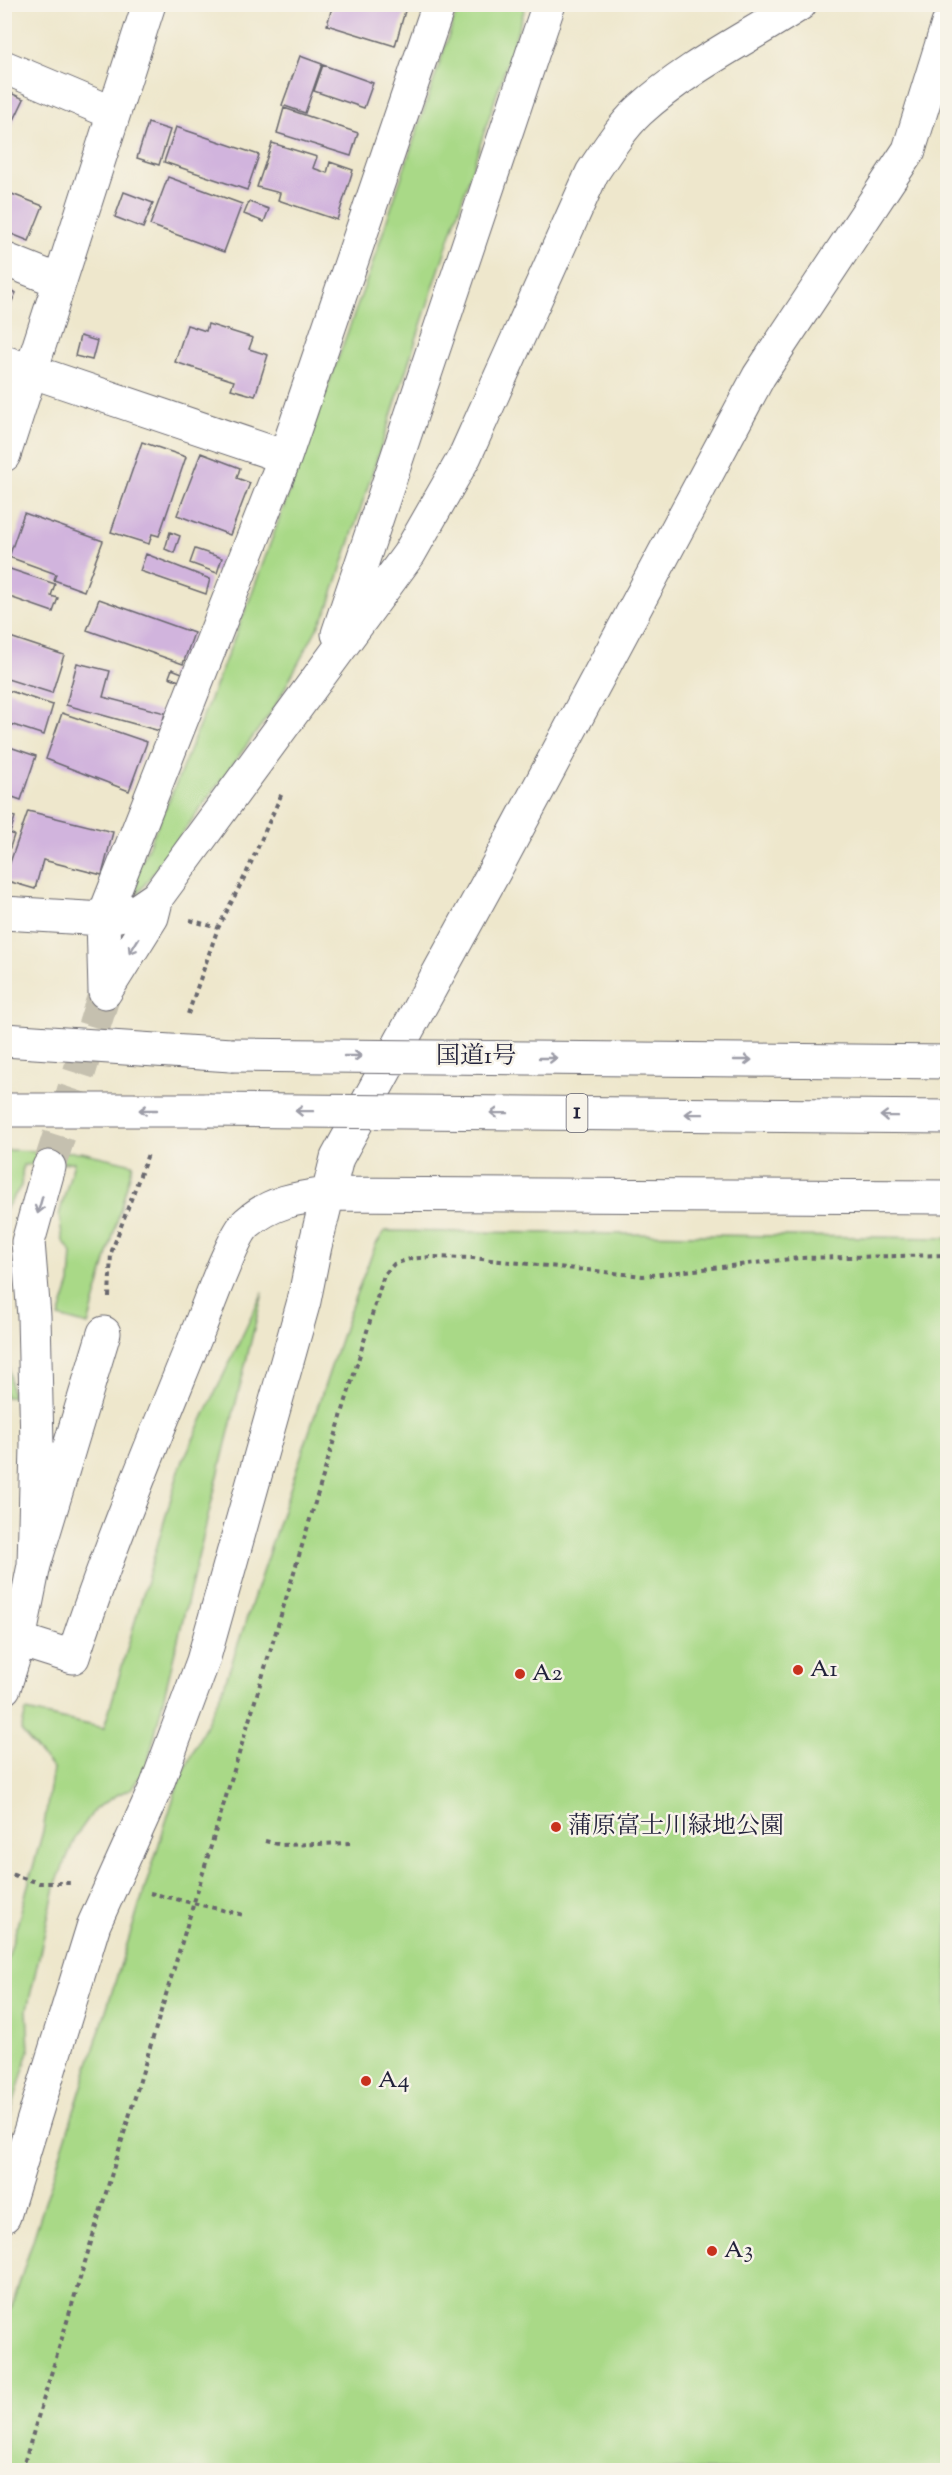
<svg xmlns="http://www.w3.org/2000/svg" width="952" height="2475" font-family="'Sorts Mill Goudy','Noto Serif JP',serif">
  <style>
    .green { fill: #a9d987; stroke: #667e61; stroke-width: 1.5 }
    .building { fill: #d1b4dd }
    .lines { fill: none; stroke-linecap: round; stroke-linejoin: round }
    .minor-tunnel { stroke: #c5c0af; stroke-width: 33; stroke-dasharray: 33 16; stroke-linecap: butt }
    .minor-casing { stroke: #69676e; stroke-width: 35 }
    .highway-casing { stroke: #69676e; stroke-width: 35 }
    .path { stroke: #69676e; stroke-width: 4; stroke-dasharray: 4.5 4.5; stroke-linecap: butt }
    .minor { stroke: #fff; stroke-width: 33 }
    .highway { stroke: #fff; stroke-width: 33 }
    .highway-bridge-casing { stroke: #69676e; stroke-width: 35; stroke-linecap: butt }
    .highway-bridge { stroke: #fff; stroke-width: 33 }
    .oneway { stroke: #9c9ca7 }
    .poi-dot { fill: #c8321e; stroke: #f7f3e8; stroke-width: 2 }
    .labels { text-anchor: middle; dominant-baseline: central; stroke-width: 5; stroke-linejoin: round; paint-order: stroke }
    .shield { fill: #f7f3e8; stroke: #62616f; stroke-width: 1.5 }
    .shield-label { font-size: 22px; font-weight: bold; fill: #22223b }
    .street-label { font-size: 24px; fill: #22223b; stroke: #f7f3e8 }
    .poi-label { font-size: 24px; fill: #22223b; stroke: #f7f3e8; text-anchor: start }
  </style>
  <rect width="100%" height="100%" fill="#f7f3e8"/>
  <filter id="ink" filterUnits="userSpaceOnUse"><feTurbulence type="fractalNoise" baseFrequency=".0167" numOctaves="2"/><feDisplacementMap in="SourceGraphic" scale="12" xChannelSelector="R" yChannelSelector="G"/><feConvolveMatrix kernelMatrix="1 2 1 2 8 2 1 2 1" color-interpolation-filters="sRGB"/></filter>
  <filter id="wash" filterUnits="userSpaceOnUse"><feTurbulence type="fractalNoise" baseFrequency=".008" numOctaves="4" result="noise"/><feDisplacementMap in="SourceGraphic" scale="24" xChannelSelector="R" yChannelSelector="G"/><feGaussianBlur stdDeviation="1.35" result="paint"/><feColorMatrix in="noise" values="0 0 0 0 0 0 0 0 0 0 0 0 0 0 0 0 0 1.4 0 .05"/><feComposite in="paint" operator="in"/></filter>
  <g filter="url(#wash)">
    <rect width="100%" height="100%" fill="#eee7cc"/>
    <path class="green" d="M 459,5 L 526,5 L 328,608 L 274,708 L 137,895 L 137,872 L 176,784 L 251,596 L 370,271 Z
      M 5,1150 L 81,1152 L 133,1164 L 88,1325 L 59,1317 L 70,1283 L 72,1253 L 63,1241 L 59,1215 L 74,1162 L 23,1165 L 21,1186 L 5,1210 Z
      M 385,1231 L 947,1238 L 947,2470 L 5,2470 L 5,2328 L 178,1784 L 224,1686 L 351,1307 L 376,1244 Z
      M 263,1292 L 147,1766 L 132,1788 L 117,1795 L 95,1809 L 76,1836 L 56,1883 L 27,2009 L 29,2051 L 5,2132 L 5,1969 L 43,1831 L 53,1769 L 21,1731 L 26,1711 L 104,1728 L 180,1467 Z
      M 4,1332 L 5,1332 L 12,1397 L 5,1397 Z"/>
    <g id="blocks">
      <path class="building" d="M 333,4 L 385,4 L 405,11 L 395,46 L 327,25 Z
        M 300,56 L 322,64 L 305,113 L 282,105 Z
        M 323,65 L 373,83 L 364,108 L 314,91 Z
        M 4,90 L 24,99 L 4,141 Z
        M 284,108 L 358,133 L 351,156 L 277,133 Z
        M 148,123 L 170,130 L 159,165 L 137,158 Z
        M 176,127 L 259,155 L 247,190 L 164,162 Z
        M 272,143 L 317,157 L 313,168 L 327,173 L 330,162 L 353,170 L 337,220 L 278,200 L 280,193 L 257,187 Z
        M 168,177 L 242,204 L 224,252 L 150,225 Z
        M 4,191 L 43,206 L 29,241 L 4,231 Z
        M 124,192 L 153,203 L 143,228 L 115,217 Z
        M 249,202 L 269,209 L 264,222 L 244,214 Z
        M 4,288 L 16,293 L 4,318 Z
        M 208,324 L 253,338 L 249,349 L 268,355 L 255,396 L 231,389 L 234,381 L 175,362 L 187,325 L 206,331 Z
        M 80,336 L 97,341 L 92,360 L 75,356 Z
        M 142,442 L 186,457 L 159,536 L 152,534 L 149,544 L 111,532 Z
        M 201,453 L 240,468 L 237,478 L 250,483 L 230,535 L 177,515 Z
        M 24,513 L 103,541 L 84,591 L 54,580 L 56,574 L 9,557 Z
        M 170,532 L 180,536 L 174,553 L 165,549 Z
        M 195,549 L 222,558 L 217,573 L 190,563 Z
        M 146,554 L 210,579 L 206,594 L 140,571 Z
        M 4,567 L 55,584 L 51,596 L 58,598 L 53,612 L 4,595 Z
        M 99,599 L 194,633 L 183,664 L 87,630 Z
        M 4,635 L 64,655 L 52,693 L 4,678 Z
        M 77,663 L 110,671 L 103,697 L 165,713 L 160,731 L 66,705 Z
        M 172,669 L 182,673 L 179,681 L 169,677 Z
        M 4,689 L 53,705 L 44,735 L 4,722 Z
        M 62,713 L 147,742 L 129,791 L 46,759 Z
        M 4,745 L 36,756 L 21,800 L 4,794 Z
        M 28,811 L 113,832 L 102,875 L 43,860 L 35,889 L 4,880 Z
        M 4,813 L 15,817 L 10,833 L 14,835 L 5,863 Z"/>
    </g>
  </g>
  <g filter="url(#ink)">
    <use href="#blocks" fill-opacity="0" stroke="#69676e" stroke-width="1.5"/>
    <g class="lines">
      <path class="minor-tunnel" d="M 49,1167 L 105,992"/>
      <defs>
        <path id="minor" d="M 4,67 L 113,113
          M 4,259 L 59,281
          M 4,362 L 285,457
          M 4,455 L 149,4
          M 338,634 L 549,4
          M 4,913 L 103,919 L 138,910 L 157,897 L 409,554 L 465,456 L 592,173 C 606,152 621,128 639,111 C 687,67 746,39 800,4
          M 105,992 L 103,919 L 285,457 L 439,4
          M 105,992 L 152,917 L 157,897
          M 34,1565 L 37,1445 L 34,1316 L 28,1242 L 49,1167
          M 19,1640 L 73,1657 C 110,1544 156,1435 200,1326 C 208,1306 234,1234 247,1223 C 271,1202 297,1198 327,1194 L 948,1197
          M 4,1688 L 19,1640 L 34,1565 L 104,1333
          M 4,2216 L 94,1924 L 156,1787 L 203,1661 L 304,1301 L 315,1246 L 337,1158 L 494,872 L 759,376 L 909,150 L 948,24"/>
        <path id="highway" d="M 4,1040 L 231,1055
          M 4,1110 L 207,1110"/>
      </defs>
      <use href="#minor" class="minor-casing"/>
      <use href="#highway" class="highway-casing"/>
      <path class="path" d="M 190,920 L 218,928
        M 188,1014 L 218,928 L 246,874 L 282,793
        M 109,1297 L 111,1253 L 148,1154
        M 265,1841 L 282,1845 L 351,1843
        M 4,1872 L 39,1883 L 71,1883
        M 150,1893 L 244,1915
        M 22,2470 L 384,1275 L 394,1264 L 410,1259 L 430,1257 L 472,1258 L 643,1276 L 799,1258 L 948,1255"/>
      <use href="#minor" class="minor"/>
      <use href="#highway" class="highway"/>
      <defs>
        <path id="highway-bridge" d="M 231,1055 L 948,1062
          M 207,1110 L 948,1117"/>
      </defs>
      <use href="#highway-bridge" class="highway-bridge-casing"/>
      <use href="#highway-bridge" class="highway-bridge"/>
    </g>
    <defs><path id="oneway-shaft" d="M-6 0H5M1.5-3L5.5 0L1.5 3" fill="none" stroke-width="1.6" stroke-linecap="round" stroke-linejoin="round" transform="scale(1.5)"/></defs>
    <g class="oneway">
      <use href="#oneway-shaft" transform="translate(134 946) rotate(121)"/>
      <use href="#oneway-shaft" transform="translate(353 1056)"/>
      <use href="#oneway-shaft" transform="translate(548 1058)"/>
      <use href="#oneway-shaft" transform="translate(743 1060)"/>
      <use href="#oneway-shaft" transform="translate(148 1110) rotate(-180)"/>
      <use href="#oneway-shaft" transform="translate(304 1111) rotate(-179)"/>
      <use href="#oneway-shaft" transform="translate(499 1113) rotate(-179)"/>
      <use href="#oneway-shaft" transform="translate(694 1114) rotate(-179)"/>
      <use href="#oneway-shaft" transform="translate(889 1116) rotate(-179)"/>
      <use href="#oneway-shaft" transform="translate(40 1205) rotate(106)"/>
    </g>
  </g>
  <g class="poi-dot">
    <circle cx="798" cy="1670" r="6"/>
    <circle cx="520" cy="1674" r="6"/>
    <circle cx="556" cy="1827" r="6"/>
    <circle cx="366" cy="2081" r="6"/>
    <circle cx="712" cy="2251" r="6"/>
  </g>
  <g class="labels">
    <rect class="shield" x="566.5" y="1094" width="21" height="38" rx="4.5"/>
    <g class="shield-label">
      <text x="577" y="1113">1</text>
    </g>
    <g class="street-label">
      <text x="476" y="1057">国道1号</text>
    </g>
    <g class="poi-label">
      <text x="810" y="1670">A1</text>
      <text x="532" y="1674">A2</text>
      <text x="568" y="1827">蒲原富士川緑地公園</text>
      <text x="378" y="2081">A4</text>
      <text x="724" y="2251">A3</text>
    </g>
  </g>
  <rect width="952" height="2475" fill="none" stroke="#f7f3e8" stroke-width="24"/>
</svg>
